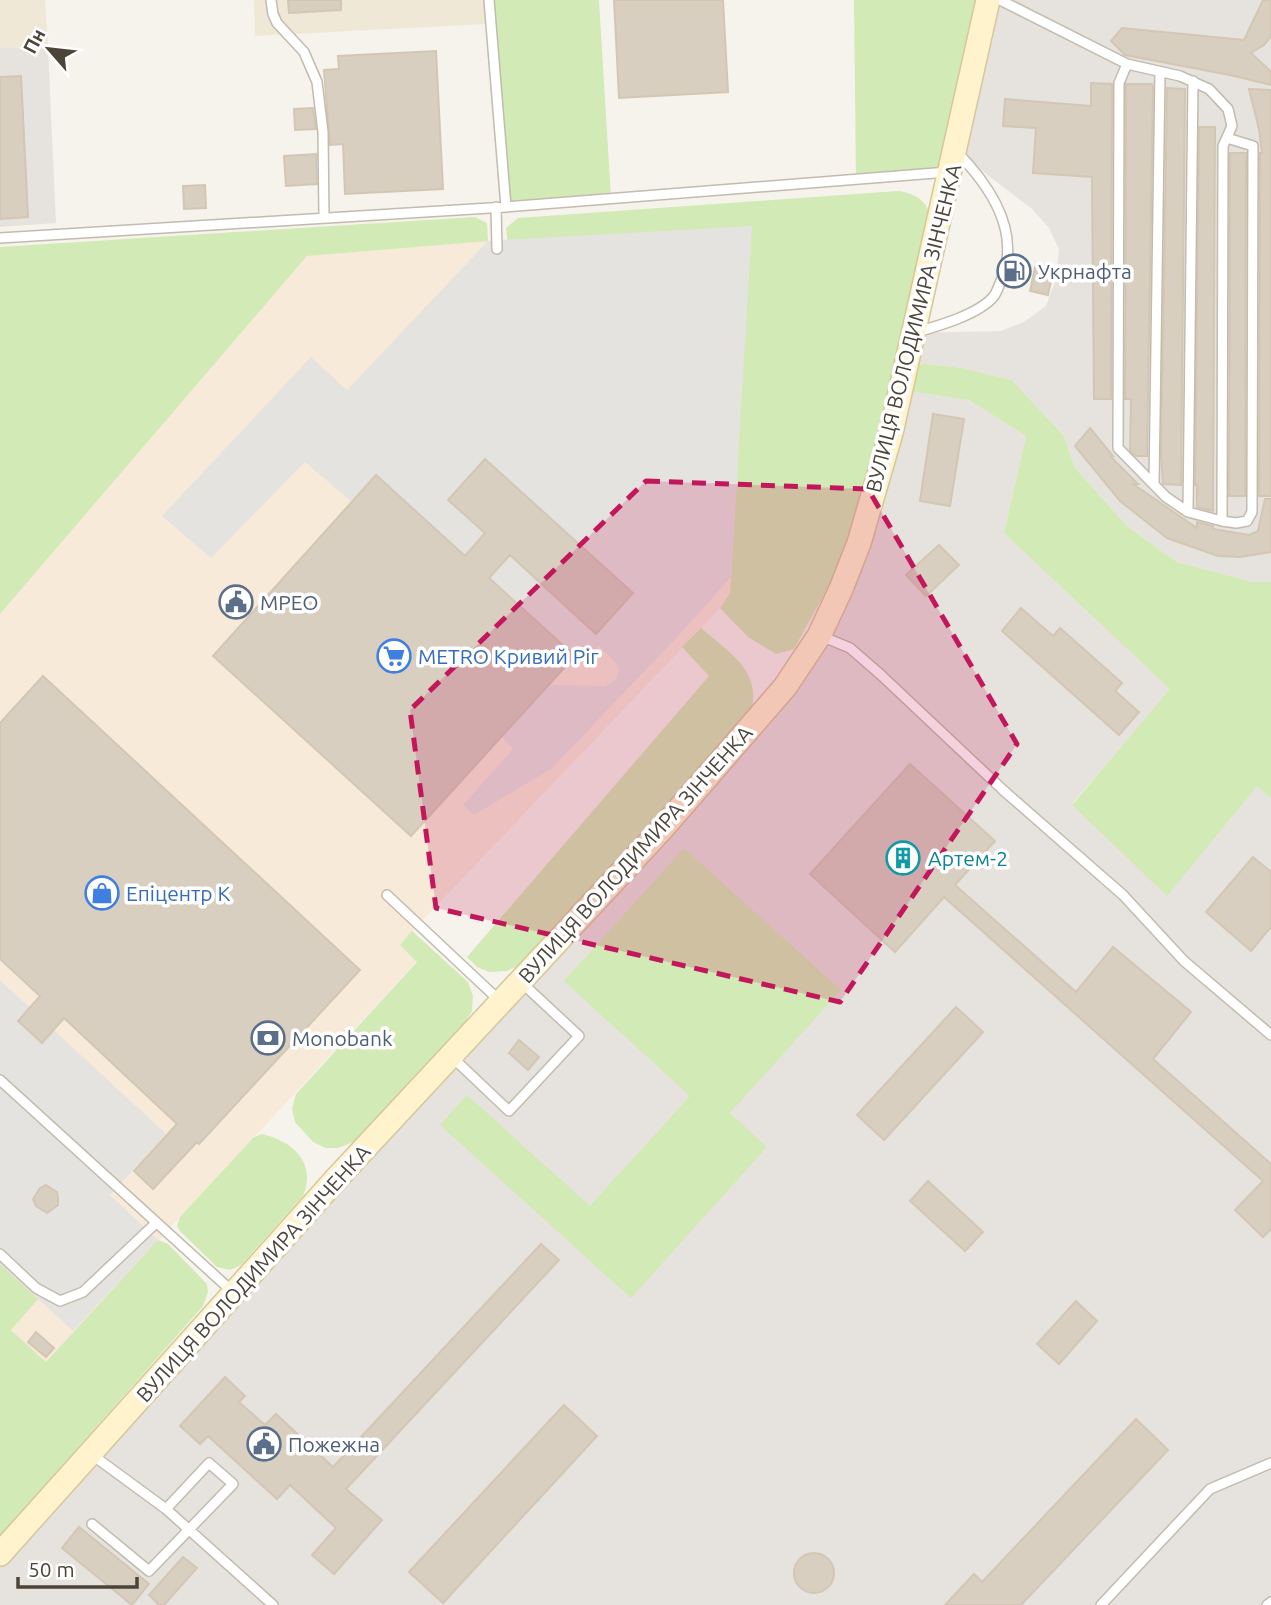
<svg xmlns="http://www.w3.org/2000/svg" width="1271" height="1605" font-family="Ubuntu,sans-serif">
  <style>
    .commercial { fill: #f7ead8 }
    .industrial { fill: #e6e2dd }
    .education { fill: #efe8d6 }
    .green { fill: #d2eab5 }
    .parking { fill: #e5e3e0 }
    .building { fill: #d8cfc1; stroke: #d3c7b4; stroke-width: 2 }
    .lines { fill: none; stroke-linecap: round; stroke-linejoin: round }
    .lane-casing { stroke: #c2bbae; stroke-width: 12 }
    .secondary-casing { stroke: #d6c79b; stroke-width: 26 }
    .lane { stroke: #fff; stroke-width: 9 }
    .secondary { stroke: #fff3cd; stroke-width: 23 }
    .marked { fill: #c2185b; fill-opacity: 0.2; stroke: #c2185b; stroke-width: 5; stroke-dasharray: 14 9; stroke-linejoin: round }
    .labels { text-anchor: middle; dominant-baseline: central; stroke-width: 7; stroke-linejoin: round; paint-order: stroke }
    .service-label { font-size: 21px; fill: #4e5e75; stroke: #fff; text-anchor: start }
    .street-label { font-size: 21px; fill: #4b4439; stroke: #fff }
    .shop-label { font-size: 21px; fill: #366cbe; stroke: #fff; text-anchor: start }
    .culture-label { font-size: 21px; fill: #0d838f; stroke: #fff; text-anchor: start }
  </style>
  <rect width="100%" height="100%" fill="#f6f3ec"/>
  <path class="commercial" d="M 752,226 L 730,593 L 720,608 L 400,944 L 417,961 L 46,1362 L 11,1330 L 38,1298 L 0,1264 L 0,614 L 307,256 L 507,239 Z"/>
  <path class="industrial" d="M 988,0 L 1271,0 L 1271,582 L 1253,582 L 1177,562 L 1128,527 L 1075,468 L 1064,436 L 1010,380 L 963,368 L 907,362 L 913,333 L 1001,331 L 1024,322 L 1046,306 L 1056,279 L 1059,249 L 1049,228 L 1032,209 L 956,151 Z
    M 48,47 L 56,223 L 0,227 L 0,48 Z
    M 901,390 L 969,400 L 1026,436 L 1004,533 L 1171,689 L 1072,804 L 1257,786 L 1271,799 L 1271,1602 L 1267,1605 L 0,1605 L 0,1554 L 819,636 Z"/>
  <path class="education" d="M 0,0 L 45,0 L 48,47 L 0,48 Z
    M 254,0 L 485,0 L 487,24 L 255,36 Z"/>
  <path class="green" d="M 489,0 L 599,0 L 611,198 L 506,207 Z
    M 854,0 L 988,0 L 950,171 L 856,179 Z
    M 898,191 C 918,194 928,202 932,221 L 882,429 L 849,539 L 831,582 L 794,649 L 776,654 L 748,637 L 720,608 L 730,593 L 738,460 L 508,245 L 506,228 L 518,218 Z
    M 475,217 L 487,223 L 488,241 L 307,256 L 0,614 L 0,247 Z
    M 907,362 L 963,368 L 1011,380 L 1064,436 L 1075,468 L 1128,527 L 1177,562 L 1253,582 L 1271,582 L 1271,799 L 1257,786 L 1167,896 L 1072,805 L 1170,689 L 1004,533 L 1026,436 L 969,400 L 901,390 Z
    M 701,628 C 727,651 760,669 752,707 L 617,864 L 558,921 L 518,966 L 507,971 L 489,972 L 477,967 L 467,957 L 709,676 L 682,647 Z
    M 684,848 L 841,990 L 730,1113 L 767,1147 L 631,1298 L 440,1125 L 467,1095 L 590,1206 L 690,1096 L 564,981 Z
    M 412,931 L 468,982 L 473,996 L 472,1011 L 464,1024 L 427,1064 L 421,1074 L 353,1142 L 338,1148 L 326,1148 L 313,1142 L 295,1122 L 292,1109 L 296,1094 L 417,962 L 400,945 Z
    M 262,1134 C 292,1141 317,1162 303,1196 L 241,1265 L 230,1270 L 217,1267 L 180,1231 L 177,1226 L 180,1217 L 254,1137 Z
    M 158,1240 L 168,1244 L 207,1284 L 208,1292 L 203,1306 L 0,1536 L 0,1264 L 38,1299 L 11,1330 L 46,1362 Z"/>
  <path class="parking" d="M 752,226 L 731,577 L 679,635 L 551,769 L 474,815 L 463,805 L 513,749 L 502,737 L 549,685 L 605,686 L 616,680 L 619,670 L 615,662 L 599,646 L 582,662 L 377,475 L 352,502 L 305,462 L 211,558 L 162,516 L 311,357 L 347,390 L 488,241 Z
    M 0,980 L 166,1134 L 110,1195 L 158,1240 L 73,1331 L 0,1264 Z"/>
  <path class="building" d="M 288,0 L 341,0 L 341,10 L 289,13 Z
    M 614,0 L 723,0 L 728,92 L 619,98 Z
    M 1263,0 L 1271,0 L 1271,36 L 1264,45 L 1251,53 L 1271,72 L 1271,85 L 1230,75 L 1125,55 L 1111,41 L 1122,28 L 1244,40 Z
    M 436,51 L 443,189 L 345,194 L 343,144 L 330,145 L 324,70 L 339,69 L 338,56 Z
    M 21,76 L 28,217 L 0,219 L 0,77 Z
    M 1091,83 L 1112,84 L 1111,399 L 1094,399 L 1092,177 L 1033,173 L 1036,128 L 1003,126 L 1005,99 L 1091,106 Z
    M 1126,84 L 1152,84 L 1153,88 L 1147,456 L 1136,456 L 1130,451 L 1131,399 L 1125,399 Z
    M 1167,88 L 1185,89 L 1181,485 L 1163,484 L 1161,456 Z
    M 1249,89 L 1271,90 L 1271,496 L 1259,496 L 1260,153 L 1262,153 L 1259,129 Z
    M 313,108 L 316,129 L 295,130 L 294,109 Z
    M 1199,127 L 1215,127 L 1213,511 L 1197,507 L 1197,485 L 1195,485 Z
    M 1230,153 L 1246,153 L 1245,496 L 1229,496 Z
    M 316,154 L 317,184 L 286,186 L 284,156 Z
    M 205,185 L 206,208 L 184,209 L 183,186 Z
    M 1036,263 L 1054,267 L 1048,295 L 1030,291 Z
    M 933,414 L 964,419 L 950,506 L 920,501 Z
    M 1090,428 L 1113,456 L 1110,456 L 1138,484 L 1133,484 L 1197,528 L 1197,522 L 1213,526 L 1213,529 L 1249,535 L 1258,531 L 1265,499 L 1271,499 L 1271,552 L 1240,557 L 1218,556 L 1167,538 L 1120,501 L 1075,446 Z
    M 485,459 L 633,593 L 596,634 L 510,555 L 489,578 L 575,656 L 411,836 L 213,656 L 376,475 L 465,556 L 485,533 L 448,500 Z
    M 939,545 L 959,565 L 926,596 L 906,575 Z
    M 1021,608 L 1053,636 L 1060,628 L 1122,683 L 1115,691 L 1139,712 L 1119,735 L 1002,631 Z
    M 43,676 L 360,970 L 199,1144 L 197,1142 L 153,1189 L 134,1171 L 177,1124 L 64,1018 L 42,1043 L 18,1021 L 40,996 L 0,959 L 0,723 Z
    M 910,764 L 995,841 L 955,885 L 1076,992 L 1113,947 L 1191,1012 L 1153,1059 L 1271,1164 L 1271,1229 L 1263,1237 L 1235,1210 L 1263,1181 L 944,897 L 895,952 L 810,874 Z
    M 1253,857 L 1271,872 L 1271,927 L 1251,951 L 1206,912 Z
    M 956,1007 L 983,1032 L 884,1140 L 857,1115 Z
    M 519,1040 L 539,1057 L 528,1070 L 509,1053 Z
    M 928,1181 L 983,1232 L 965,1251 L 910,1201 Z
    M 46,1185 L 57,1192 L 58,1197 L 58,1205 L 47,1213 L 36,1206 L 33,1199 L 40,1188 Z
    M 541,1244 L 559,1260 L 346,1489 L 382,1520 L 334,1574 L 312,1555 L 336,1528 L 290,1485 L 277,1499 L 208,1436 L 200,1444 L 180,1426 L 225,1377 L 245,1396 L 239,1402 L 265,1425 L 276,1414 L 333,1467 Z
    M 1076,1301 L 1097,1321 L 1059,1364 L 1037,1344 Z
    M 36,1332 L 54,1348 L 46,1357 L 28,1342 Z
    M 564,1405 L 597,1436 L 443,1603 L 409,1572 Z
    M 1136,1419 L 1168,1450 L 1021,1605 L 945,1605 L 974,1574 L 982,1582 Z
    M 79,1527 L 149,1584 L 132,1605 L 62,1548 Z
    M794 1573a20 20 0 1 1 40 0a20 20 0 1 1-40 0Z
    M 183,1557 L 197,1568 L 164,1605 L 159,1605 L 149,1595 Z"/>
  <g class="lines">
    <defs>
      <path id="lane" d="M 271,0 L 273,14 L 277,23 L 304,52 L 317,82 L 323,132 L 324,218
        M 489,0 L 506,207
        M 1000,0 L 1127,64 L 1180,76 L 1209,89 L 1228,109 L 1232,126 L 1223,146 L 1222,521 L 1236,523 L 1247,521 L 1252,512 L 1253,146 L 1227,138
        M 1127,64 L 1119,83 L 1118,448 L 1166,497 L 1188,512 L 1222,521
        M 496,207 L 497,249
        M 0,238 L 506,207 L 948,172
        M 917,332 C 938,326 980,314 994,296 C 997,292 999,285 1001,281 C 1022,232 990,186 957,152
        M 1154,485 L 1160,72
        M 1188,512 L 1193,81
        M 821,636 L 850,648 L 881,675 L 1003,790 L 1123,895 L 1184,961 L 1271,1035
        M 387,895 L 501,1002
        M 452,1057 L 509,1111 L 579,1036 L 521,982
        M 0,1080 L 234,1293
        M 0,1254 L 36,1288 L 60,1301 L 83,1292 L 156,1223
        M 91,1454 L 166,1509 L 273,1605
        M 92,1524 L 149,1571 L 233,1484 L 209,1463 L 166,1509
        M 1101,1605 L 1210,1489 L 1271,1463
        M 1267,1605 L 1271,1602"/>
      <path id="secondary" d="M 0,1554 L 337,1178 L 661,830 L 785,687 L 819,636 L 841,589 L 859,543 L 891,433 L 988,0"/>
    </defs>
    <use href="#lane" class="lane-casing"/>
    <use href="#secondary" class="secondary-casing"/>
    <use href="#lane" class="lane"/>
    <use href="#secondary" class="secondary"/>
  </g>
  <path class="marked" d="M 646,481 L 868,489 L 1017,744 L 840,1002 L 436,908 L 410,710 Z"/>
  <defs>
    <symbol id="fuel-ring" viewBox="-11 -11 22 22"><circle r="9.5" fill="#fff" stroke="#5c6f8a" stroke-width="1.5"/><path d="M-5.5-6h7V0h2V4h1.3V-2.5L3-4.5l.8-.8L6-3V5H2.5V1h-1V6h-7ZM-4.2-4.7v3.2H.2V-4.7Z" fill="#5c6f8a"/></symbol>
    <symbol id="civic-ring" viewBox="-11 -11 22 22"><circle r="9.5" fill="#fff" stroke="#5c6f8a" stroke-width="1.5"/><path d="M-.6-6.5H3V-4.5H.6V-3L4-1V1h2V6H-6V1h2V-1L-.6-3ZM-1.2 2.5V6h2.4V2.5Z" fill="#5c6f8a"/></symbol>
    <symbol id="supermarket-ring" viewBox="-11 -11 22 22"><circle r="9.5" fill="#fff" stroke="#3f7fe0" stroke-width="1.5"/><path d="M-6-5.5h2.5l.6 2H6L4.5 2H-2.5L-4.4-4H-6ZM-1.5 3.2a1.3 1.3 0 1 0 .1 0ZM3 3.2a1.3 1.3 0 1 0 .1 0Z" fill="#3f7fe0"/></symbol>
    <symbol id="building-ring" viewBox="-11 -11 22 22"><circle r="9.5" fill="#fff" stroke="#0f9aa8" stroke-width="1.5"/><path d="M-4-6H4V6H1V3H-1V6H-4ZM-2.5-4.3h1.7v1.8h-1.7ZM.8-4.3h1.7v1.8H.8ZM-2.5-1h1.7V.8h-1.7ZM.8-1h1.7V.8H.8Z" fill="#0f9aa8"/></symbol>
    <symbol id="shop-ring" viewBox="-11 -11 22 22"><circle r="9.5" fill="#fff" stroke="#3f7fe0" stroke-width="1.5"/><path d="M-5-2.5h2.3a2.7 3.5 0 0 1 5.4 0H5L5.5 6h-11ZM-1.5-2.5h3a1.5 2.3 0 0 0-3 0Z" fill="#3f7fe0"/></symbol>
    <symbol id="bank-ring" viewBox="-11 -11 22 22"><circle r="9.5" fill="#fff" stroke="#5c6f8a" stroke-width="1.5"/><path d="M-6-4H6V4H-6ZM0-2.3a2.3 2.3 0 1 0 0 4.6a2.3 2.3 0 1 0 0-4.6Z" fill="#5c6f8a"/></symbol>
  </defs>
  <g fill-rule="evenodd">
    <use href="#fuel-ring" x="995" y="252" width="38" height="38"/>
    <use href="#civic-ring" x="217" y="583" width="38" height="38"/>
    <use href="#supermarket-ring" x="375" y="637" width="38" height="38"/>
    <use href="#building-ring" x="884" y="839" width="38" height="38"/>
    <use href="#shop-ring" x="83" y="874" width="38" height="38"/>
    <use href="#bank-ring" x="249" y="1019" width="38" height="38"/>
    <use href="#civic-ring" x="245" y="1425" width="38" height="38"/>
  </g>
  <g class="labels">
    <g class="service-label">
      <text x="1038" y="271">Укрнафта</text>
      <text x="260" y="602">МРЕО</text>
      <text x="292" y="1038">Monobank</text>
      <text x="288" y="1444">Пожежна</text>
    </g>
    <g class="street-label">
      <text transform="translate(913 328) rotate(-76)">ВУЛИЦЯ ВОЛОДИМИРА ЗІНЧЕНКА</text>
      <text transform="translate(635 854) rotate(-48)">ВУЛИЦЯ ВОЛОДИМИРА ЗІНЧЕНКА</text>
      <text transform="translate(253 1273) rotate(-48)">ВУЛИЦЯ ВОЛОДИМИРА ЗІНЧЕНКА</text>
    </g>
    <g class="shop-label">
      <text x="418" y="656">METRO Кривий Ріг</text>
      <text x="126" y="893">Епіцентр К</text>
    </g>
    <g class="culture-label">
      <text x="928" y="858">Артем-2</text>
    </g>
  </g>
  <g transform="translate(49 49) rotate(298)" stroke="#ffffff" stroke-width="5" paint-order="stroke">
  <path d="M0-5L12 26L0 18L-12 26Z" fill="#4b4439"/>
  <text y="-10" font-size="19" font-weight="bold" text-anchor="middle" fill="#4b4439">Пн</text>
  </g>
  <path d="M18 1577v10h119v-10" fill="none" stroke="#4b4439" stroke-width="3.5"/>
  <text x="28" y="1577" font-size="21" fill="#4b4439" stroke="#ffffff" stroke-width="5" paint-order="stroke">50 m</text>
</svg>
